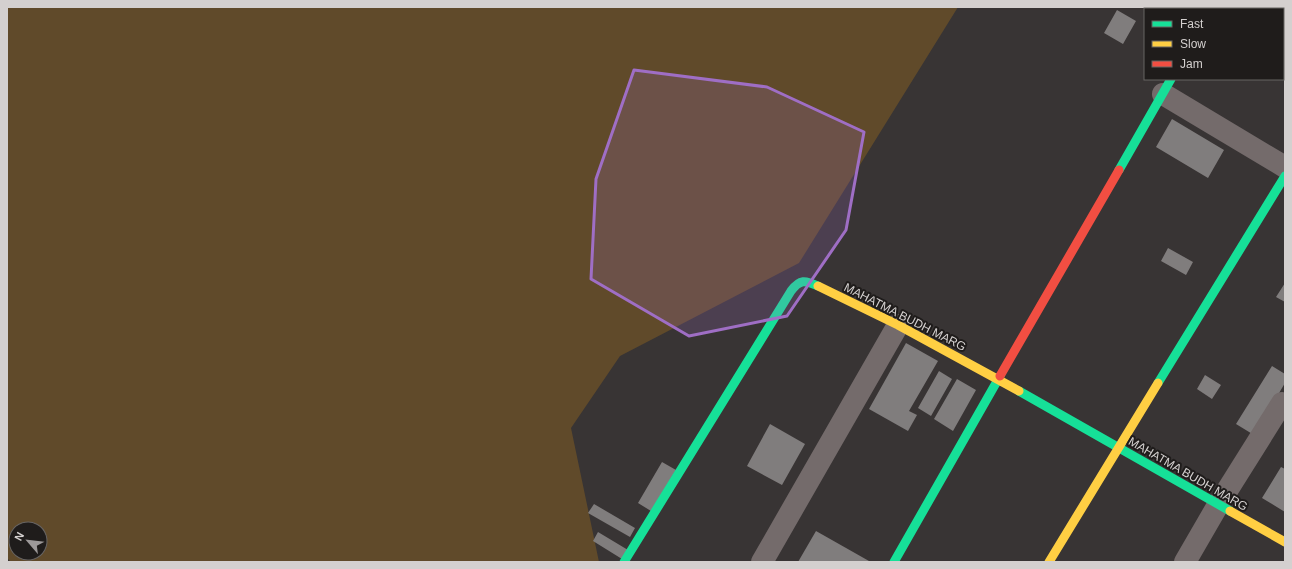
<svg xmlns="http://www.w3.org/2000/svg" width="1292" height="569" font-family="Arial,sans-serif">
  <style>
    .green { fill: #604a2a; fill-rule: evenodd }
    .building { fill: #807d7d }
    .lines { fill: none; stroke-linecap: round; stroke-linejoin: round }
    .street { stroke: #746b6b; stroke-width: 22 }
    .fast { stroke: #16e098; stroke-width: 9 }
    .slow { stroke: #ffcf43; stroke-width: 9 }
    .jam { stroke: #f24e42; stroke-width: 9 }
    .marked { fill: #9f6ec5; fill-opacity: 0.2; stroke: #9f6ec5; stroke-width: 3; stroke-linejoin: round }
    .labels { text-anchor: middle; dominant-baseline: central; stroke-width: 4; stroke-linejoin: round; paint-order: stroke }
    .street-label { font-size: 12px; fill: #d4d0cf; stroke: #1f1c1b }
  </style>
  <rect width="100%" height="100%" fill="#383434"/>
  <path class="green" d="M 7,7 L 958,7 L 799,263 L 620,356 L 571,428 L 599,562 L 11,562 L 7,558 ZM 16,529 L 40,529 L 40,553 L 16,553 Z"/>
  <path class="building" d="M 1117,10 L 1136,21 L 1123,44 L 1104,33 Z
    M 1172,119 L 1224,150 L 1208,178 L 1156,147 Z
    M 1168,248 L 1193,262 L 1186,275 L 1161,261 Z
    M 1285,283 L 1285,302 L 1276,297 Z
    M 906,343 L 938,361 L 909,411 L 917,415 L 908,431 L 869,409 Z
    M 1272,366 L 1285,374 L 1285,383 L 1254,435 L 1236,424 Z
    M 939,371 L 952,379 L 931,416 L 918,408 Z
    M 1205,375 L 1221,385 L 1212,399 L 1197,389 Z
    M 957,379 L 976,390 L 953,431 L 934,419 Z
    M 770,424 L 805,444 L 782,485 L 747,466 Z
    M 662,462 L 676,470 L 651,511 L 638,503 Z
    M 1281,467 L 1285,469 L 1285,512 L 1262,498 Z
    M 594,504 L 635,528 L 630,537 L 588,513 Z
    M 816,531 L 869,561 L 869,562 L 798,562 Z
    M 598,532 L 628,550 L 622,559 L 593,541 Z"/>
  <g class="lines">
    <path class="street" d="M 1208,9 L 1209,7
      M 1163,94 L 1285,167
      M 762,562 L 898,325
      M 1185,562 L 1218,505 L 1282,403"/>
    <path class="fast" d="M 1119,170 L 1171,79
      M 1158,383 L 1285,176
      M 1019,391 L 1230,511
      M 624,562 L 791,291 C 800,279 805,280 818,286
      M 894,562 L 1000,376"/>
    <path class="slow" d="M 818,286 L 898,325 L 1019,391
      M 1230,511 L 1285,542
      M 1049,562 L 1158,383"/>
    <path class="jam" d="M 1000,376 L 1119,170"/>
  </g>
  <path class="marked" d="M 634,70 L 767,87 L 864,132 L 846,230 L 787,316 L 689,336 L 591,279 L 596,179 Z"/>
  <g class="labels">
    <g class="street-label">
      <text transform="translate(905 317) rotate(27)">MAHATMA BUDH MARG</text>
      <text transform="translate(1188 474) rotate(30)">MAHATMA BUDH MARG</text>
    </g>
  </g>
  <rect width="1292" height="569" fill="none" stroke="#d4d0cf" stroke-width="16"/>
  <rect x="1144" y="8" width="140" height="72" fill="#1f1c1b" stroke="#676463"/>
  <rect x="1152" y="21" width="20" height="6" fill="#16e098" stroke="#676463"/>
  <text x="1180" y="28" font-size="12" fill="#d4d0cf">Fast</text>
  <rect x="1152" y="41" width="20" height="6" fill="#ffcf43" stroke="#676463"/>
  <text x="1180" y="48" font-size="12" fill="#d4d0cf">Slow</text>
  <rect x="1152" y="61" width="20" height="6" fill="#f24e42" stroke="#676463"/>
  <text x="1180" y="68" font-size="12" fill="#d4d0cf">Jam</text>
  <g transform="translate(28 541) rotate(298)"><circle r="19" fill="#1f1c1b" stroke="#676463"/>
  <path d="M0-3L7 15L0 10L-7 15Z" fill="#9d9999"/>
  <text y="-6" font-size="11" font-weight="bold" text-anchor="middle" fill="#d4d0cf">N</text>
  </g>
</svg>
